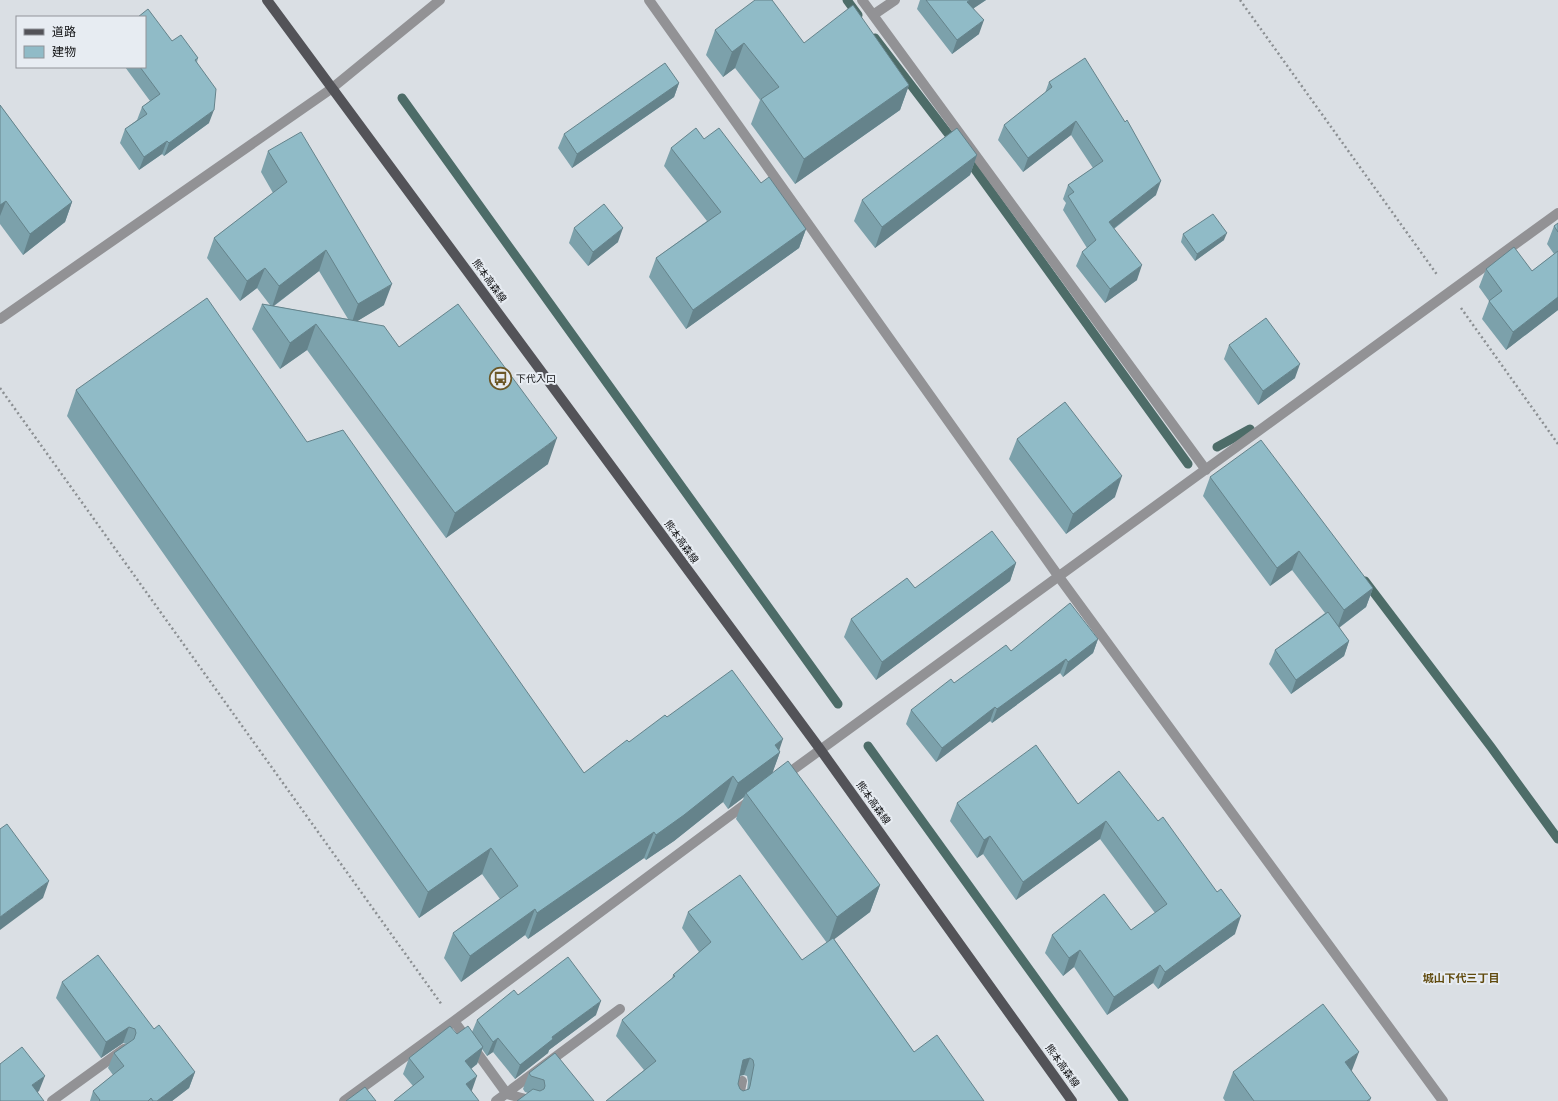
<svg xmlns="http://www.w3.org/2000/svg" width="1558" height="1101" font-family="Bitter,'Noto Sans JP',serif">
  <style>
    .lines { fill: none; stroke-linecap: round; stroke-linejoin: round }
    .stream { stroke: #4d6c68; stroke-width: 9 }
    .path { stroke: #8b8f92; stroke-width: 2.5; stroke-dasharray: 2 3; stroke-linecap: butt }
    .minor { stroke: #929295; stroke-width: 10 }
    .major { stroke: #535358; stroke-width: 10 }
    .wall { fill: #7ca1ab; fill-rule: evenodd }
    .shaded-wall { fill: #65838b }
    .building { fill: #90bbc7; stroke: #65838b; fill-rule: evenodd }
    .labels { text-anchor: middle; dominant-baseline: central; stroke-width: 4; stroke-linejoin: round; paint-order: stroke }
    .street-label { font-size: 10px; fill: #101113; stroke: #e7ecf2 }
    .poi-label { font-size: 10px; fill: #101113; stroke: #e7ecf2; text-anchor: start }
    .neighbourhood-label { font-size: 11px; font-weight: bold; fill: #604a0d; stroke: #e7ecf2 }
  </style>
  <rect width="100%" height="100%" fill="#dadfe4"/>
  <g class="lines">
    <path class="stream" d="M 847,0 L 858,15
      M 875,38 L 956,144
      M 402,98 L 838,704
      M 966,157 L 1188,464
      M 1217,447 L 1250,429
      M 1365,581 L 1491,747 L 1558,839
      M 868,746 L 1124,1101"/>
    <path class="path" d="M 1240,0 L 1438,276
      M 1461,308 L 1558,444
      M 0,388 L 442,1005"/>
    <path class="minor" d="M 649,0 L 1059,577 L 1443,1101
      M 862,0 L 1206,470
      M 873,15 L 895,0
      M 0,319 L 331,89 L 440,0
      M 783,777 L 1558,213
      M 454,1021 L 507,1094 L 533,1101
      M 52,1101 L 124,1049
      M 344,1101 L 454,1021 L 751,800
      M 496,1101 L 620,1009
      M 738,1101 L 742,1081"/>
    <path class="major" d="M 267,0 L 820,749 L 1072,1101"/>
  </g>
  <path class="wall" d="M 920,0 L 986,0 L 974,8 L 979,34 L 952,54 L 917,9 Z
    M 715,30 L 804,43 L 909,85 L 900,110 L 795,184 L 751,124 L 760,100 L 735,68 L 723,77 L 706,55 Z
    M 172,41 L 198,58 L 197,62 L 209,123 L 164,156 L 162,154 L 139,170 L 120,143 L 125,129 L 137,120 L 142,107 L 150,101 L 125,67 L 145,67 Z
    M 1049,82 L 1156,195 L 1114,229 L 1137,280 L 1105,303 L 1076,266 L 1082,252 L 1087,248 L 1063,210 L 1066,203 L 1063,199 L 1068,185 L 1093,168 L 1071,135 L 1023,172 L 998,140 L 1004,125 L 1045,93 Z
    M 679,83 L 674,97 L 572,168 L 558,148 L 564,134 Z
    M 0,105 L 72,202 L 65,222 L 23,255 L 0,224 Z
    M 704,139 L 761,183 L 806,229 L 799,248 L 686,329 L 649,277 L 656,258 L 707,221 L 664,166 L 671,148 Z
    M 268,151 L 384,305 L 357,321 L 399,347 L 548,464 L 446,538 L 307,350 L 280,369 L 252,329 L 262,304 L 270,305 L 257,288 L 240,301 L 207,258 L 214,238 L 273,193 L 261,172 ZM 319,271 L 348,319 L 274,306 Z
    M 977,155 L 970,175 L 875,248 L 854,221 L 862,200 Z
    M 1558,223 L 1558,310 L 1506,350 L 1482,319 L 1489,301 L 1479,287 L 1486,269 L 1532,271 L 1554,254 L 1547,244 L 1554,226 Z
    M 574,228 L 618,242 L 588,266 L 569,243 Z
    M 1183,234 L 1224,240 L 1195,261 L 1181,242 Z
    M 1229,345 L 1295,378 L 1258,405 L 1224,359 Z
    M 76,390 L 307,442 L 584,773 L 629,742 L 667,717 L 779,750 L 780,752 L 772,773 L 880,885 L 870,912 L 834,939 L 914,1052 L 984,1101 L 606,1101 L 644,1070 L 616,1036 L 622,1020 L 672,979 L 673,975 L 699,952 L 682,928 L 688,912 L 802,960 L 827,943 L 736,819 L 744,797 L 728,809 L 723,802 L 674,841 L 646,860 L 644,858 L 528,939 L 525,935 L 461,982 L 444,958 L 453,933 L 500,899 L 482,874 L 419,918 L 67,416 ZM 744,1075 L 747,1076 L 748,1082 L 747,1090 L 743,1091 L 740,1089 L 738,1084 L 740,1076 Z
    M 1017,439 L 1115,497 L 1066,534 L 1009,459 Z
    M 1210,477 L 1373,588 L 1366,607 L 1339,628 L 1349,641 L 1344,656 L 1291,694 L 1269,664 L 1275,650 L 1325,613 L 1292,570 L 1270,586 L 1203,496 Z
    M 1016,563 L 1010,581 L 876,680 L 844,637 L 851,619 L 915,588 Z
    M 1098,639 L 1093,653 L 1063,677 L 1060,673 L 992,723 L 990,721 L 936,762 L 906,724 L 911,710 L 954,683 L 1011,651 Z
    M 1119,771 L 1235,934 L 1158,989 L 1153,983 L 1107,1015 L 1074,967 L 1063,976 L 1045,953 L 1052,935 L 1131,930 L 1155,913 L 1100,839 L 1016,900 L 983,854 L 977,858 L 950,821 L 957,803 L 1078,804 Z
    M 62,982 L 154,1029 L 195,1072 L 189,1088 L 172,1101 L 90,1101 L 93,1091 L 113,1075 L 108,1068 L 114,1053 L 126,1044 L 123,1043 L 101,1058 L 56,998 Z
    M 518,995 L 596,1015 L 549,1050 L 548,1053 L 515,1079 L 493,1052 L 487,1056 L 482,1049 L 477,1064 L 471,1069 L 471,1091 L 413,1086 L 403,1074 L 409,1058 L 457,1034 L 472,1032 L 477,1020 Z
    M 1233,1072 L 1371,1098 L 1370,1101 L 1225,1101 L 1223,1098 Z
    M 529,1073 L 594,1101 L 528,1093 L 525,1092 L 523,1089 Z"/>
  <path class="shaded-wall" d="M 970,0 L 986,0 L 962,16 L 967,2 Z
    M 984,20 L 979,34 L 952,54 L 957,40 Z
    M 744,43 L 735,68 L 723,77 L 732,52 Z
    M 679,83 L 674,97 L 572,168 L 577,154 Z
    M 909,85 L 900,110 L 795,184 L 804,159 Z
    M 214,110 L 209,123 L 164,156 L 169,143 Z
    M 1076,121 L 1071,135 L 1023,172 L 1028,158 Z
    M 167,141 L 162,154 L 139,170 L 144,157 Z
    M 977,155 L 970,175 L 875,248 L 882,227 Z
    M 1161,181 L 1156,195 L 1104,236 L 1109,222 Z
    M 6,201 L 0,216 L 0,205 Z
    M 72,202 L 65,222 L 23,255 L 30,234 Z
    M 623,228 L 618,242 L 588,266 L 593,252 Z
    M 806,229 L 799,248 L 686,329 L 693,310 Z
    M 1227,233 L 1224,240 L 1195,261 L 1197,254 Z
    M 326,250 L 319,271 L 272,307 L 279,286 Z
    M 1142,265 L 1137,280 L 1105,303 L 1110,289 Z
    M 265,268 L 257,288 L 240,301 L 247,281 Z
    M 392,284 L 384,305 L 351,325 L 358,304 Z
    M 1558,297 L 1558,310 L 1506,350 L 1513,332 Z
    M 316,324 L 307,350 L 280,369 L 290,343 Z
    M 1300,364 L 1295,378 L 1258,405 L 1263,391 Z
    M 557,438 L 548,464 L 446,538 L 455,513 Z
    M 1122,476 L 1115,497 L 1066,534 L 1073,514 Z
    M 1299,551 L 1292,570 L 1270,586 L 1277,568 Z
    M 1016,563 L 1010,581 L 876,680 L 882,662 Z
    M 1373,588 L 1366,607 L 1337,629 L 1344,610 Z
    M 1098,639 L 1093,653 L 1063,677 L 1068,662 Z
    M 1349,641 L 1344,656 L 1291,694 L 1296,680 Z
    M 1066,659 L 1060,673 L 992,723 L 997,709 Z
    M 995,707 L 990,721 L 936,762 L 942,748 Z
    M 783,739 L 778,754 L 780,752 L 771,777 L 746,793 L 744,797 L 728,809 L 738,783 L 775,745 Z
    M 733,776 L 723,802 L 674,841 L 646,860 L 656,835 Z
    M 1106,821 L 1100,839 L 1016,900 L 1023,882 Z
    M 654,832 L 644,858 L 528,939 L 537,913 Z
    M 990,836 L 983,854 L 977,858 L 984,840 Z
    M 491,848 L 482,874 L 419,918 L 428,892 Z
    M 49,881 L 43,898 L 0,930 L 0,917 Z
    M 880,885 L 870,912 L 828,944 L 837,917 Z
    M 535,909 L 525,935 L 461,982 L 470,956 Z
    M 1241,916 L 1235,934 L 1158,989 L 1165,972 Z
    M 1080,950 L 1074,967 L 1063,976 L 1069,958 Z
    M 1160,965 L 1153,983 L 1107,1015 L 1114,997 Z
    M 601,1001 L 596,1015 L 549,1050 L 548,1053 L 515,1079 L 520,1065 L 552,1037 Z
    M 129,1027 L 123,1043 L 101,1058 L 106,1042 Z
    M 498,1038 L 493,1052 L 487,1056 L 493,1042 Z
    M 483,1047 L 477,1064 L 459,1078 L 465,1061 Z
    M 1359,1052 L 1349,1078 L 1345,1062 Z
    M 750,1058 L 744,1075 L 737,1076 L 743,1060 Z
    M 195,1072 L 189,1088 L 172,1101 L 157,1101 Z
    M 45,1076 L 39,1091 L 27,1101 L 32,1085 Z
    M 477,1076 L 471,1093 L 466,1084 Z"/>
  <path class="building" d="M 755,0 L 772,0 L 804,43 L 853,5 L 909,85 L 804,159 L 761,99 L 779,87 L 744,43 L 732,52 L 715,30 Z
    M 926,0 L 970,0 L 967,2 L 984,20 L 957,40 Z
    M 148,9 L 172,41 L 181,35 L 198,58 L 195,60 L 216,89 L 214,110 L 169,143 L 167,141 L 144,157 L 125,129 L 147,114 L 142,107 L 160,94 L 140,67 L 145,67 L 145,17 L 138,17 Z
    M 1085,58 L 1125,122 L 1127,120 L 1161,181 L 1109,222 L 1142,265 L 1110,289 L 1082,252 L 1096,240 L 1068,196 L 1074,192 L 1068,185 L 1103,161 L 1076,121 L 1028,158 L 1004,125 L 1052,87 L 1049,82 Z
    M 665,63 L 679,83 L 577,154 L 564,134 Z
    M 0,105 L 72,202 L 30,234 L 6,201 L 0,205 Z
    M 696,128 L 704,139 L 719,128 L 761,183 L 769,177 L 806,229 L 693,310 L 656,258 L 721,212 L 671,148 Z
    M 957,128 L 977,155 L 882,227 L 862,200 Z
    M 301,132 L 392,284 L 358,304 L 326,250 L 279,286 L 265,268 L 247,281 L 214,238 L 287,182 L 268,151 Z
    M 604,204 L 623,228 L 593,252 L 574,228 Z
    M 1213,214 L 1227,233 L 1197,254 L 1183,234 Z
    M 1558,223 L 1558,232 L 1554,226 Z
    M 1514,247 L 1532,271 L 1558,251 L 1558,297 L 1513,332 L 1489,301 L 1502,291 L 1486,269 Z
    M 207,298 L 307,442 L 343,430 L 584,773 L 627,740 L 629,742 L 665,715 L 667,717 L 732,670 L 783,739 L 775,745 L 780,752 L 738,783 L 733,776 L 684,815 L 656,835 L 654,832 L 537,913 L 535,909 L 470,956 L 453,933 L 518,886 L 491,848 L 428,892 L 76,390 Z
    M 262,304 L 384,326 L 399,347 L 458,304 L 557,438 L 455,513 L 316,324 L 290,343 Z
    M 1266,318 L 1300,364 L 1263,391 L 1229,345 Z
    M 1065,402 L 1122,476 L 1073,514 L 1017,439 Z
    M 1261,440 L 1373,588 L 1344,610 L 1299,551 L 1277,568 L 1210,477 Z
    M 992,531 L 1016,563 L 882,662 L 851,619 L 907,578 L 915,588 Z
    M 1070,603 L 1098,639 L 1068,662 L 1066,659 L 997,709 L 995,707 L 942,748 L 911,710 L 951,679 L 954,683 L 1006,645 L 1011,651 Z
    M 1328,612 L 1349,641 L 1296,680 L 1275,650 Z
    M 1036,745 L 1078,804 L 1119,771 L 1158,821 L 1163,817 L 1217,892 L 1221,889 L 1241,916 L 1165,972 L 1160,965 L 1114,997 L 1080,950 L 1069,958 L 1052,935 L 1104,894 L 1131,930 L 1167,904 L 1106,821 L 1023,882 L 990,836 L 984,840 L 957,803 Z
    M 788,761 L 880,885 L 837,917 L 746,793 Z
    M 7,824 L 49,881 L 0,917 L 0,829 Z
    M 740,875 L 802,960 L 833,938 L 914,1052 L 937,1035 L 984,1101 L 606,1101 L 656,1061 L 622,1020 L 675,976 L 673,975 L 711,942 L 688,912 ZM 750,1058 L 753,1060 L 754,1065 L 750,1086 L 749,1089 L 743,1091 L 740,1089 L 738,1084 L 743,1060 Z
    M 98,955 L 154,1029 L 159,1025 L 195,1072 L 157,1101 L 153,1101 L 151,1098 L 148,1101 L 99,1101 L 100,1100 L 93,1091 L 124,1066 L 114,1053 L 134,1039 L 136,1033 L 135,1029 L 129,1027 L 106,1042 L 62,982 Z
    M 568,957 L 601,1001 L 552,1037 L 553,1039 L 520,1065 L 498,1038 L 493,1042 L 477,1020 L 514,990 L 518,995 Z
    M 1323,1004 L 1359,1052 L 1345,1062 L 1371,1098 L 1367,1101 L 1254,1101 L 1233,1072 Z
    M 450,1026 L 457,1034 L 468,1026 L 483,1047 L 465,1061 L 477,1076 L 466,1084 L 479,1101 L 394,1101 L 424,1077 L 409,1058 Z
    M 22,1047 L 45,1076 L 32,1085 L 44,1101 L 0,1101 L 0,1064 Z
    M 555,1053 L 594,1101 L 517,1101 L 533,1089 L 540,1091 L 544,1089 L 545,1086 L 544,1080 L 531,1076 L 529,1073 Z
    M 365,1087 L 376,1101 L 346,1101 Z"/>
  <defs>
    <symbol id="bus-ring" viewBox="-11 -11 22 22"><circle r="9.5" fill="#e7ecf2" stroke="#6c5827" stroke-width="1.5"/><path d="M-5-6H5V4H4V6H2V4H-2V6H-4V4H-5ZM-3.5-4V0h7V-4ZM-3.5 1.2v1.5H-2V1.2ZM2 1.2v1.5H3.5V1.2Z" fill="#6c5827"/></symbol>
  </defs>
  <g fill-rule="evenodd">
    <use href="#bus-ring" x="488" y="366" width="25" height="25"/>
  </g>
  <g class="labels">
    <g class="street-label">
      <text transform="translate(489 281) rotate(54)">熊本高森線</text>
      <text transform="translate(681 542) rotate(54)">熊本高森線</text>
      <text transform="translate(873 803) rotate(54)">熊本高森線</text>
      <text transform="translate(1062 1066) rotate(54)">熊本高森線</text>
    </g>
    <g class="poi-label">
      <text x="516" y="379">下代入口</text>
    </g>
    <g class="neighbourhood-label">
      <text x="1461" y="978">城山下代三丁目</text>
    </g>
  </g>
  <rect x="16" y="16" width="130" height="52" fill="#e7ecf2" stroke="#919499"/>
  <rect x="24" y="29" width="20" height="6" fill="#535358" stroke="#919499"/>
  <text x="52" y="36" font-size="12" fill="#101113">道路</text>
  <rect x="24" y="46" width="20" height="12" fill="#90bbc7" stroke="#919499"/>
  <text x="52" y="56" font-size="12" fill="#101113">建物</text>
</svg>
